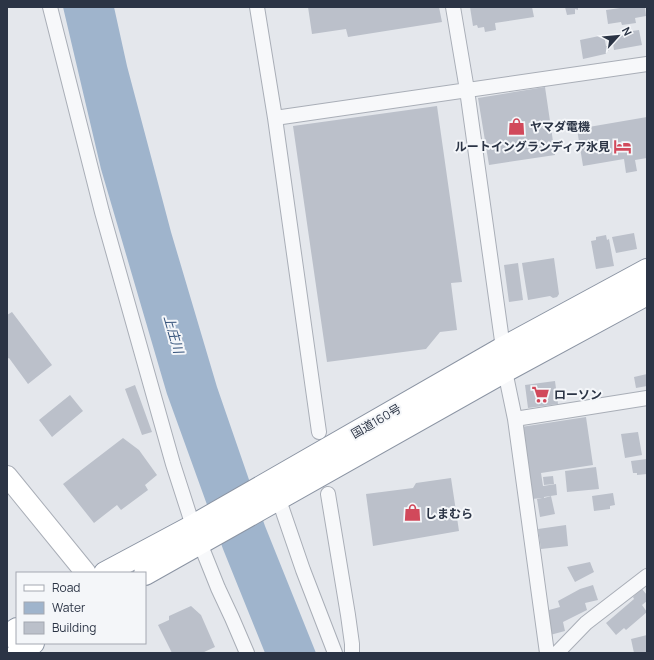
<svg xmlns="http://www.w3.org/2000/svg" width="654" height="660" font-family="Manrope,'Noto Sans JP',sans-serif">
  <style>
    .water { fill: #9fb4cc }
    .building { fill: #bbc0ca }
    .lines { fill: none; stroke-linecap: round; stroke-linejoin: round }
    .street-casing { stroke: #a9aeb7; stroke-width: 16 }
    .secondary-casing { stroke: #a9aeb7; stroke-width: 22 }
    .highway-casing { stroke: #8b94a3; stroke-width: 24 }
    .street { stroke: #f7f8fa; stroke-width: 14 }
    .secondary { stroke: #fff; stroke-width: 20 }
    .highway { stroke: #fff; stroke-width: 22 }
    .labels { text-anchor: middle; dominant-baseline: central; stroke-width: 4; stroke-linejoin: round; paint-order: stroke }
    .poi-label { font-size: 12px; font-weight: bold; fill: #2b3445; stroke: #f4f6f9; text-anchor: start }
    .street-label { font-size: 12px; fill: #2b3445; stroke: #f4f6f9 }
    .water-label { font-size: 13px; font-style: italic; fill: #34527a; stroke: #f4f6f9 }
  </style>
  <rect width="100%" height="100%" fill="#e4e7ec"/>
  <path class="water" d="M 63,7 L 114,7 L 127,66 L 171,232 L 217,387 L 265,526 L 316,653 L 265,653 L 223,549 L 167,394 L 101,169 Z"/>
  <path class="building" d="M 308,7 L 439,7 L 442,22 L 348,37 L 346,29 L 312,34 Z
    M 470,7 L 532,7 L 534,17 L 495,23 L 496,30 L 485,32 L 484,27 L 478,28 L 477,25 L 473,26 Z
    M 565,7 L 578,7 L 578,10 L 575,9 L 575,14 L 567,15 Z
    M 627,7 L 645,7 L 646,16 L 635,18 L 636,23 L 622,25 L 621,22 L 608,24 L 606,10 Z
    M 639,30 L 642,45 L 614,50 L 612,37 L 631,34 L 632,31 Z
    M 604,35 L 606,46 L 609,46 L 609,51 L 606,51 L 606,54 L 605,54 L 583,59 L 580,40 Z
    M 545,87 L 555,155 L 489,165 L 478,98 Z
    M 437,106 L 462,282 L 451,283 L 457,330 L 440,332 L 426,349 L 327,362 L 293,126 Z
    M 647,117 L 647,158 L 635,160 L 637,171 L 626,173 L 624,159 L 583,166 L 577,129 Z
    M 634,233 L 637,249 L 616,253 L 612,237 Z
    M 606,235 L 607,240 L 609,239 L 614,266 L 596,269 L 591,241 L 596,240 L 596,237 Z
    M 554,258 L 559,294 L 557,297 L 553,298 L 550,296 L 528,300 L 522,263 Z
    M 518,263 L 523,300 L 509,302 L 504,265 Z
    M 12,312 L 52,365 L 28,384 L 9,358 L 7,359 L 7,315 Z
    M 647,374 L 647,386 L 636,388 L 634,377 Z
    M 555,381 L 558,404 L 528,408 L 525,385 Z
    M 135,385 L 152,432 L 142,435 L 125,389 Z
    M 70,395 L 83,411 L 52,437 L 39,420 Z
    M 586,417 L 593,465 L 541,473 L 543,486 L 556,484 L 557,495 L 544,497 L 544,498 L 551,496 L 555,514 L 540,517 L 537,499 L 542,498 L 532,499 L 521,427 Z
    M 638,432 L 642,455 L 625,458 L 621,434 Z
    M 123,438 L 139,450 L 157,475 L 145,485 L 148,490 L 121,510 L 117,505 L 94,523 L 63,484 Z
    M 647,459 L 647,474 L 637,475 L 637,473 L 633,473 L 631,461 Z
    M 596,467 L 599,489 L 567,492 L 565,471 Z
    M 553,476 L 554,484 L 544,485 L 543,477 Z
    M 451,478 L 459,531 L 373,546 L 366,494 L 413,488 L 416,483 Z
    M 613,493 L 615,505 L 610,506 L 610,509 L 594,511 L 592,496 Z
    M 566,525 L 568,546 L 541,549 L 538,529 Z
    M 590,562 L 594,572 L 575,582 L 567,567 Z
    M 593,585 L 598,600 L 585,603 L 587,610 L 563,622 L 565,631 L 550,635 L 546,612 L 549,612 L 549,610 L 560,607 L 558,601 L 580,589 Z
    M 642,589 L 647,595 L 647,601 L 642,605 L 647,612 L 626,630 L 624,628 L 616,635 L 606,623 L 634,599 L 633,597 Z
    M 191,606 L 201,615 L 215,647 L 202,653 L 172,653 L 158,625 L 169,620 L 169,616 Z
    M 647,635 L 647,652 L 634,653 L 631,639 Z"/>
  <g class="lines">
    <defs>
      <path id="street" d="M 50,7 L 102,212 L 173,464 L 193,526
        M 257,7 L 275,118 L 319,432
        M 453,7 L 467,90 L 503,348 L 505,371 L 515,419 L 547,653
        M 275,118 L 647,64
        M 515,419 L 647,398
        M 328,494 L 348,615 L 352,644 L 352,653
        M 279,500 L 303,570 L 335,653
        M 200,543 L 218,588 L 232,618 L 247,653
        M 557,653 L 586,623 L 647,576"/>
      <path id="secondary" d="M 7,476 L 86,573"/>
      <path id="highway" d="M 105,573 L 193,526 L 503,348 L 647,270
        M 145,574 L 505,371 L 647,294
        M 7,636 L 17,629
        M 18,653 L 33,643"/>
    </defs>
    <use href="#street" class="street-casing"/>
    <use href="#secondary" class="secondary-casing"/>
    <use href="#highway" class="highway-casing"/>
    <use href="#street" class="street"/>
    <use href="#secondary" class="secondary"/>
    <use href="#highway" class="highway"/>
  </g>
  <defs>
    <symbol id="shop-bare" viewBox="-9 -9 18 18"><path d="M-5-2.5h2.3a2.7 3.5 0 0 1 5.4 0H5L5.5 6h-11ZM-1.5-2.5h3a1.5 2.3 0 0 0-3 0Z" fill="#d1495b" stroke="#f4f6f9" stroke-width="2.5" paint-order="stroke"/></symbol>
    <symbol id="hotel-bare" viewBox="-9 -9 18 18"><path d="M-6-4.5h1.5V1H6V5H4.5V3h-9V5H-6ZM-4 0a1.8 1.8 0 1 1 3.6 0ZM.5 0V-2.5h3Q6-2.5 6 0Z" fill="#d1495b" stroke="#f4f6f9" stroke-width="2.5" paint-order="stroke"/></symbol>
    <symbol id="supermarket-bare" viewBox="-9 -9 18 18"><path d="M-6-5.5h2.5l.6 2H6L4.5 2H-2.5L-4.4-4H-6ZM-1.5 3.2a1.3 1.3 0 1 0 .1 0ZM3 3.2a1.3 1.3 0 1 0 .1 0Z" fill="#d1495b" stroke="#f4f6f9" stroke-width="2.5" paint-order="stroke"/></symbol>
  </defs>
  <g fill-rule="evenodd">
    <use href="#shop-bare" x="504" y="114" width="25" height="25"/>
    <use href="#hotel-bare" x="610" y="134" width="25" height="25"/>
    <use href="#supermarket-bare" x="528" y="382" width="25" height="25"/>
    <use href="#shop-bare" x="400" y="500" width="25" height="25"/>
  </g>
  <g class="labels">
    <g class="poi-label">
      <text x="530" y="126">ヤマダ電機</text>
      <text x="610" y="146" text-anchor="end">ルートイングランディア氷見</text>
      <text x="554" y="394">ローソン</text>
      <text x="425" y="513">しまむら</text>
    </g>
    <g class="street-label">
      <text transform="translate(376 421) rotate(-30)">国道160号</text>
    </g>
    <g class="water-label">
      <text transform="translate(174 334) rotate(74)">上庄川</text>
    </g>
  </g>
  <rect width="654" height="660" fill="none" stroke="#2b3445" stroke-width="16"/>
  <rect x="16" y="572" width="130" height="72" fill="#f4f6f9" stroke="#a4a8b1"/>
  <rect x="24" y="585" width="20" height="6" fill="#ffffff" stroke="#a4a8b1"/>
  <text x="52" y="592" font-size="12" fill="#2b3445">Road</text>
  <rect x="24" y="602" width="20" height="12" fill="#9fb4cc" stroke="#a4a8b1"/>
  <text x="52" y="612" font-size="12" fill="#2b3445">Water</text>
  <rect x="24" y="622" width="20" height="12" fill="#bbc0ca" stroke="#a4a8b1"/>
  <text x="52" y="632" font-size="12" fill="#2b3445">Building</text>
  <g transform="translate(618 36) rotate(63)" stroke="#f4f6f9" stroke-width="3" paint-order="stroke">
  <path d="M0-3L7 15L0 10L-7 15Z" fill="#2b3445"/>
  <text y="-6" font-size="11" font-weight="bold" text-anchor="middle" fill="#2b3445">N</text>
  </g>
</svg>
